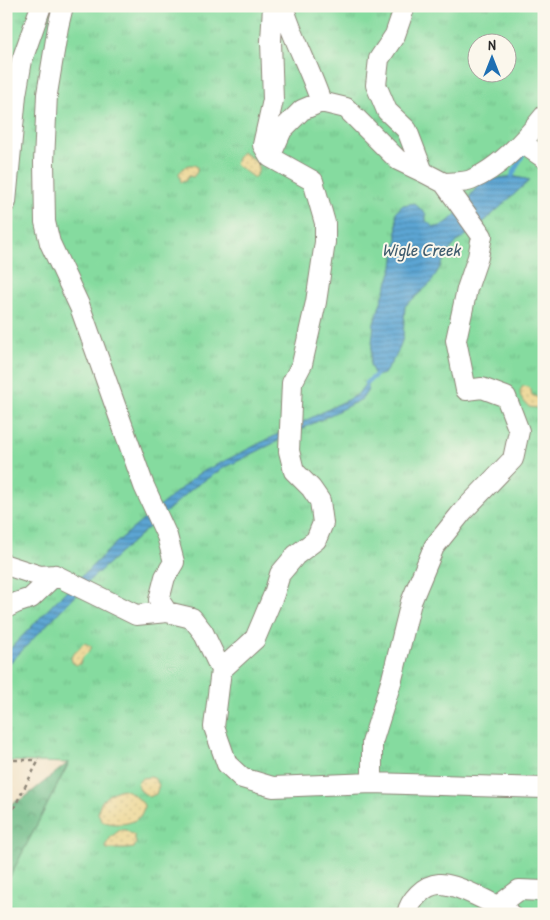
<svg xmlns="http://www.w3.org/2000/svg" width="550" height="920" font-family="'Patrick Hand',sans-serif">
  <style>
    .grass { fill: url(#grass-tufts); stroke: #588365; fill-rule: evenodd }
    .forest { fill: url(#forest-crowns); stroke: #4c7358 }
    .sand { fill: url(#sand-dots); stroke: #8c8264 }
    .water { fill: url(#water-rules); stroke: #44687f }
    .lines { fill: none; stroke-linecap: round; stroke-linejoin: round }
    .stream { stroke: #5ca5d3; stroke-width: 4.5 }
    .minor-casing { stroke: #8e8678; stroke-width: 22 }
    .path { stroke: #8e8678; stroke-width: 2.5; stroke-dasharray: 4 4; stroke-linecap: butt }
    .minor { stroke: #fff; stroke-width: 20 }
    .labels { text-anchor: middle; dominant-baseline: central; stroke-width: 4; stroke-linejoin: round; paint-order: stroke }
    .water-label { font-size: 18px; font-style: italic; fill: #3f5c6e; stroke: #fbf7ec }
  </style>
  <defs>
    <pattern id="grass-tufts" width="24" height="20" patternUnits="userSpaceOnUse" patternTransform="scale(1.25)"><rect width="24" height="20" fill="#85db9f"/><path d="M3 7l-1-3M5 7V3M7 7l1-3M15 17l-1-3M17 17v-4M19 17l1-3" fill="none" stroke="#73bc89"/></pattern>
    <pattern id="forest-crowns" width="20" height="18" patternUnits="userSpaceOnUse" patternTransform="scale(1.25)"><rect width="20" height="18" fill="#6cbb86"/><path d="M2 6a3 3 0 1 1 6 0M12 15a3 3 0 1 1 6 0" fill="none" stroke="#59986e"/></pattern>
    <pattern id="sand-dots" width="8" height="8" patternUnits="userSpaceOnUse" patternTransform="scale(1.25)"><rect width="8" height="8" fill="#eeda9e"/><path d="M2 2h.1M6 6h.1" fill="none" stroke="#cb8" stroke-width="1.8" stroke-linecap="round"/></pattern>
    <pattern id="water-rules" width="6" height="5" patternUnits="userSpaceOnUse" patternTransform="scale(1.25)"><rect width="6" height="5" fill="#5ca5d3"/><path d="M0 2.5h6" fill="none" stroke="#4c87ab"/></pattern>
  </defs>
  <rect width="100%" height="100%" fill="#fbf7ec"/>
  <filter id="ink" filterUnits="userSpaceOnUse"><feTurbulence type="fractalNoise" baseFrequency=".02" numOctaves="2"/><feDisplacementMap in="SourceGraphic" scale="10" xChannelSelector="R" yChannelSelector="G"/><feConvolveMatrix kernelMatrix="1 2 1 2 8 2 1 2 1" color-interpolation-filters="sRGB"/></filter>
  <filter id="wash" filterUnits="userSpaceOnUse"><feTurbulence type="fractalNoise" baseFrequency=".0096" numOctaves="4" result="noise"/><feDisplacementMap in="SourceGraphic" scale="20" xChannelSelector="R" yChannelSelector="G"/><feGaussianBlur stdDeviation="1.12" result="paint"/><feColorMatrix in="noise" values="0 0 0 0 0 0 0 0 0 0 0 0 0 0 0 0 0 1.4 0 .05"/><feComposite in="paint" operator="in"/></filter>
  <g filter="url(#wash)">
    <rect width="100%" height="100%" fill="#f2e2c6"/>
    <path class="grass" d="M 6,6 L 544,6 L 544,914 L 6,914 L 6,884 L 69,763 L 6,761 ZM 478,42 L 508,42 L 508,72 L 478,72 Z"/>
    <path class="forest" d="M 69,762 L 14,869 L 6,884 L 6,806 L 24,798 Z"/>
    <path class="sand" d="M 242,152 L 257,162 C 259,168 259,173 254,178 L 235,164 L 237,158 Z
      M 189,165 L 194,165 L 197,167 L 197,172 L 193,177 L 189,176 L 185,181 L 181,182 L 179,173 L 186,166 Z
      M 523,386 L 528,387 L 531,390 L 532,395 C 538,398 540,396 541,404 L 537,408 L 529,407 L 521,398 L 520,391 Z
      M 84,643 L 91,646 L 91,649 L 83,657 L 80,664 L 76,665 L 72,662 L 71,657 Z
      M 150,777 L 154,778 L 159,785 L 156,794 L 149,797 L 141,791 L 137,784 L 142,778 Z
      M 123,789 C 131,792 139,798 144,805 C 143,825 117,827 102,821 L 98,813 C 99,799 110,792 123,789 Z
      M 120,830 L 125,830 L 134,835 L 136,843 L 134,848 L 127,849 L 107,849 L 105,846 L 111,837 Z"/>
    <path class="water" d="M 512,176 L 530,180 L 486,220 L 457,242 L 449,251 L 431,283 L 405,306 L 403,338 L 397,354 L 384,374 L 375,376 L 370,365 L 374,323 L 393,266 L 397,239 L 396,212 L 403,205 L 414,203 L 426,214 L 426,221 C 429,223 432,227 436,227 C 452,226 472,193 481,181 Z
      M 366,383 L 368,383 L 368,390 L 362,399 L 222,469 L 193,488 L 92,578 L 6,667 L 6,653 L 59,598 L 117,542 L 198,474 L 357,395 Z"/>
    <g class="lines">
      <path class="stream" d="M 512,176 L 524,152
        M 366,383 L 375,376"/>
    </g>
  </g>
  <g filter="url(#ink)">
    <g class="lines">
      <defs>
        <path id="minor" d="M 63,6 L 58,27 L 47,94 L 44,162 L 45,222 L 50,243 L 80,307 L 144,486 L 167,536 L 174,562 L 165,577 L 159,600 L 167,612
          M 283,6 C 293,39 310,69 321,102
          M 522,143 L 544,158
          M 270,157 L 282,130 L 302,110 L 321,102 L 346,108 L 398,160 L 423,172
          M 444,183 C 452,182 464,183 471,180 C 500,168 525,140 544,116
          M 6,202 L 16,95 L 22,60 L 41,6
          M 6,565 L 40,576 L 55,575
          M 6,608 L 16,603 L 31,598 L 55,575 L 136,615 L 167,612 L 192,618 L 203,632 L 221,670 L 214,727 L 227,764 L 242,778 L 273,787 L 372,783 L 544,788
          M 221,670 L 255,639 L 274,594 L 280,574 L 296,555 L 316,540 L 323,523 L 320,501 L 311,488 L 294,471 L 289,451 L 292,383 L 302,364 L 316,302 L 325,242 L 325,223 L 313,181 L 270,157 L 263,145 L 273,100 L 271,41 L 273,6
          M 372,783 L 372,743 L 392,679 L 411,602 L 434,547 L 463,511 L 513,459 L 519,431 L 506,397 L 482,388 L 466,390 L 456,340 L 467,289 L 478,257 L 482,236 L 444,183 L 423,172 L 407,130 L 387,111 L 376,85 L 379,59 L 395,35 L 405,6
          M 498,906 L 519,890 L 544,891
          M 407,914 C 410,900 424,885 439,884 C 456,883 496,905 510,914"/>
      </defs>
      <use href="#minor" class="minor-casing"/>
      <path class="path" d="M 6,760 L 39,760
        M 6,823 L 39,760"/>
      <use href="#minor" class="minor"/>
    </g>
  </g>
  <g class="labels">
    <g class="water-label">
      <text x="421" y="249">Wigle Creek</text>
    </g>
  </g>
  <rect width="550" height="920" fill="none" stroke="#fbf7ec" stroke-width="25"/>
  <g transform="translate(492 58)"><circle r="24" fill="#fbf7ec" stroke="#a8a59f"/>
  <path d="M0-4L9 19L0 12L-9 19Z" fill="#1f6fb2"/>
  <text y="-8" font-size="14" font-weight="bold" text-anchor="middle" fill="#2b2b2b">N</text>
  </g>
</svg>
